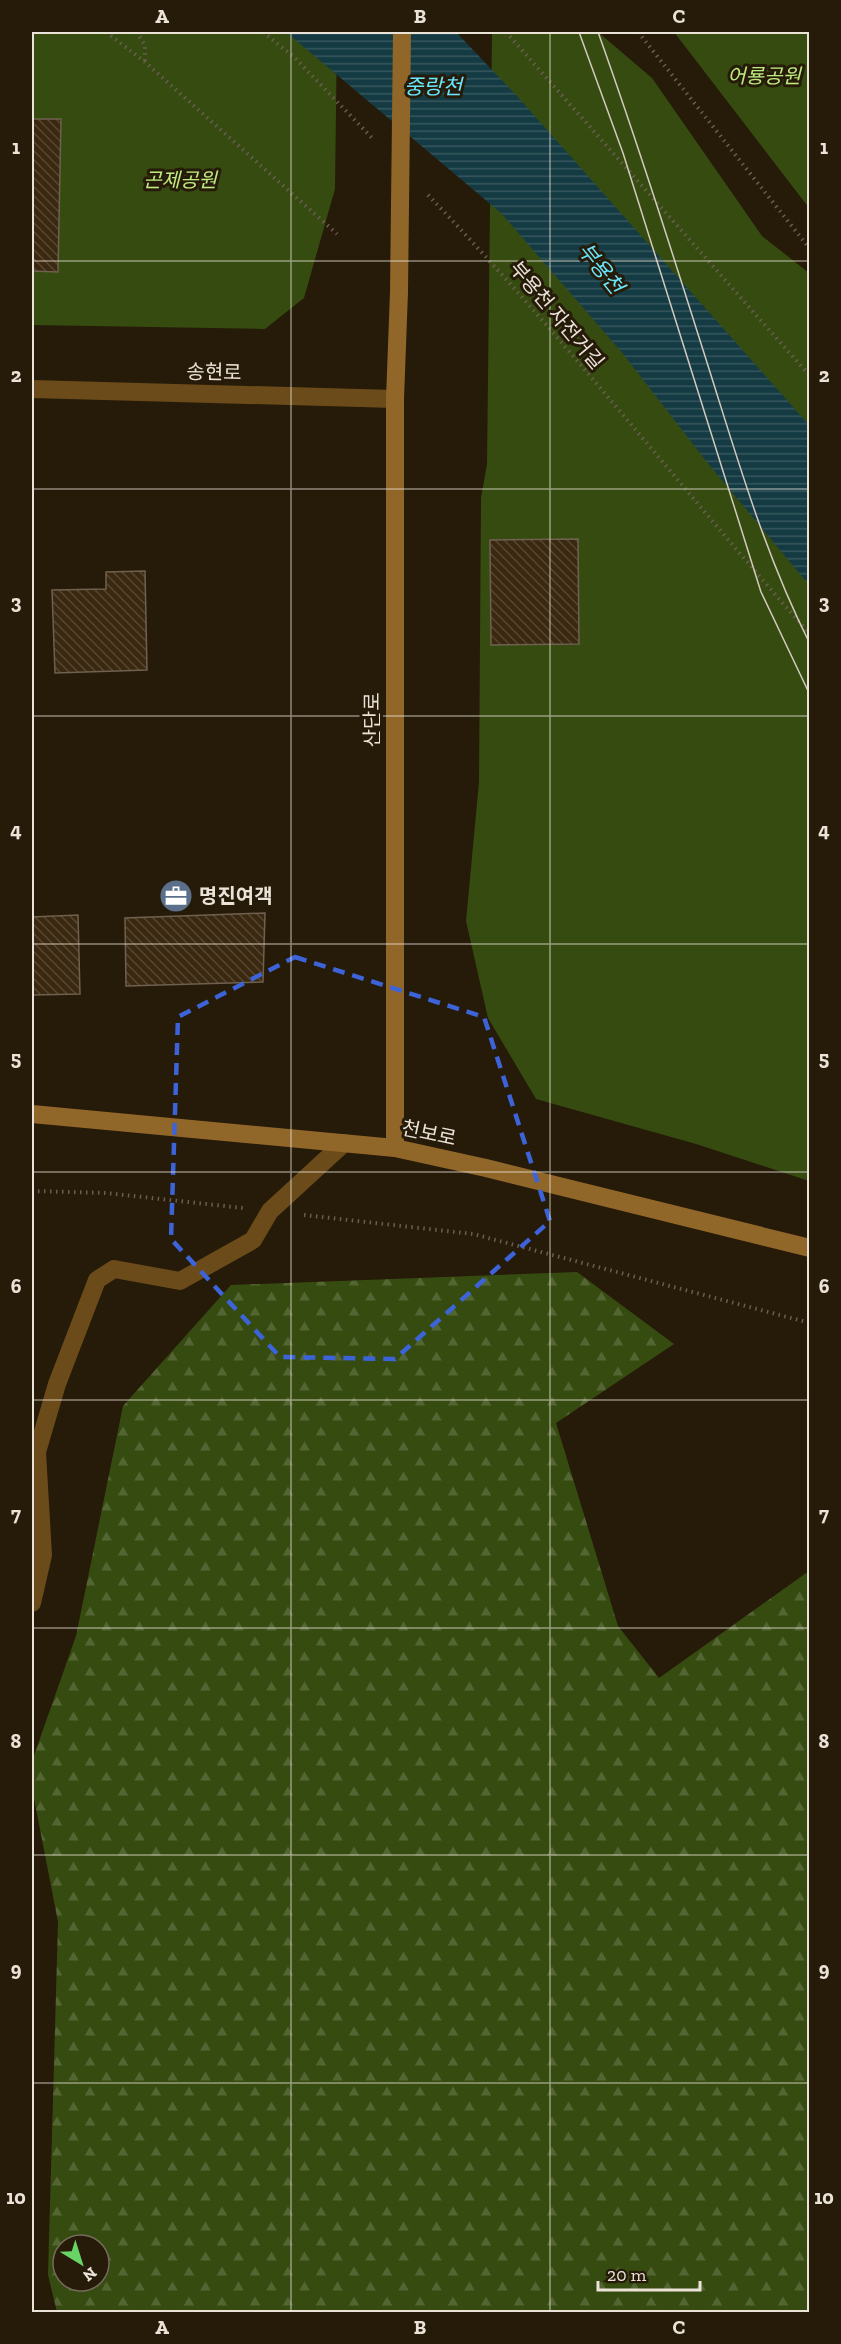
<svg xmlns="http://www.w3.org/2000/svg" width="841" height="2344" font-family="'Zilla Slab','Noto Sans KR',serif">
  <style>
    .forest { fill: url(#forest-firs); fill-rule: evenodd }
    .park { fill: #364b10 }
    .water { fill: url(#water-rules) }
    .building { fill: url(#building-back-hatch); stroke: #6f614f; stroke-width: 1.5 }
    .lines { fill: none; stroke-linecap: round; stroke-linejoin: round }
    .path { stroke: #695e4f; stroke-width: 4; stroke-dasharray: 1.5 4.5; stroke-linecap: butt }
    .minor { stroke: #6b4b19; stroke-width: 18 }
    .secondary { stroke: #916729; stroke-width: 18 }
    .tram { stroke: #d3cabe; stroke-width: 1.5 }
    .secondary-bridge { stroke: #916729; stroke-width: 18 }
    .marked { fill: none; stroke: #3c64d8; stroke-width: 4.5; stroke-dasharray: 12 8; stroke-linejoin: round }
    .grid { fill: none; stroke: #ebe3d8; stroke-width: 1.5; stroke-opacity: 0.55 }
    .labels { text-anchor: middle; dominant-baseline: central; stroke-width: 6; stroke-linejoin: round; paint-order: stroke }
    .park-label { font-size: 20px; font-style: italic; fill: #beeb7f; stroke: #261a09 }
    .street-label { font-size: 20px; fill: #ebe3d8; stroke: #261a09 }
    .poi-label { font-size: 20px; font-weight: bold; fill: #ebe3d8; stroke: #261a09; text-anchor: start }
    .water-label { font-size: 21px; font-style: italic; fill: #69e7fd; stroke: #261a09 }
    .neatline { fill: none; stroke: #ebe3d8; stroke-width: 2 }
    .grid-label { font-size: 20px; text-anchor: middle; font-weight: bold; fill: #ebe3d8 }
  </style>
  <defs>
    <pattern id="forest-firs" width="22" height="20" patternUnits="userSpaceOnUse" patternTransform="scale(1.5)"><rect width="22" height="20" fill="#364b10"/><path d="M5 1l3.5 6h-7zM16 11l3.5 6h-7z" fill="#536532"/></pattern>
    <pattern id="water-rules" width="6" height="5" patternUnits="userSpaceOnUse" patternTransform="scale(1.5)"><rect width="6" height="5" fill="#143b43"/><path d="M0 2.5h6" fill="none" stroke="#36575d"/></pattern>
    <pattern id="building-back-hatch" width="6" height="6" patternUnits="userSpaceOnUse" patternTransform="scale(1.5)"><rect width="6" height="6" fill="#3a2810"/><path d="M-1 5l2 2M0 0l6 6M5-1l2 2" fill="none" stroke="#574732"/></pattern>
  </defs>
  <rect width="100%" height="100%" fill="#261a09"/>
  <path class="forest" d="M 577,1272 L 674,1344 L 556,1423 L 618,1626 L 659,1678 L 809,1571 L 809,2312 L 57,2312 L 48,2275 L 58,1922 L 32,1788 L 32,1761 L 76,1636 L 123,1406 L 231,1285 ZM 63,2245 L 99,2245 L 99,2281 L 63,2281 Z"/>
  <path class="park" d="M 32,32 L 337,32 L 335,189 L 304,298 L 265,329 L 32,325 Z
    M 492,32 L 598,32 L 652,78 L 762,236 L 809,273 L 809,1181 L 696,1144 L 536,1099 L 488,1018 L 466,921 L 479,782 L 481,498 L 487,464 Z
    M 674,32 L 809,32 L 809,208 Z"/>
  <path class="water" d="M 286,32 L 456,32 L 517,96 L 809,425 L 809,585 L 706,461 L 624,355 L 501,213 Z"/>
  <path class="building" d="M 32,119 L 61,119 L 58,272 L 32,271 Z
    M 578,539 L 579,644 L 491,645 L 490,540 Z
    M 145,571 L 147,670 L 55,673 L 52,590 L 106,589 L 106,572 Z
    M 265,913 L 263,982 L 126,986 L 125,918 Z
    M 78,915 L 80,994 L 32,995 L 32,917 Z"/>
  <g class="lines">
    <path class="path" d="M 106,32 L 145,62 L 337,234
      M 136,32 L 145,45 L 145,62
      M 263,32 L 294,57 L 374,140
      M 506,32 L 810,376
      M 638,32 L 810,249
      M 428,195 C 562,334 681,489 810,634
      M 32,1191 L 106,1193 L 243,1208
      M 304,1215 L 473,1234 L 810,1323"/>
    <path class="minor" d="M 32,389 L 395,399
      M 32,1603 L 43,1555 L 37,1452 L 57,1384 L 97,1280 L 114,1269 L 180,1281 L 253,1240 L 270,1211 L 344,1143"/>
    <path class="secondary" d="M 32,1114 L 395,1148 L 486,1168 L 810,1248
      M 395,1148 L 395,399 L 399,292"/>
    <path class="tram" d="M 579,32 L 623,153 L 761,592 L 810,695
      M 598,32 C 638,144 674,258 710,372 C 739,464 766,557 810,644"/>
    <path class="secondary-bridge" d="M 399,292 L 402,32"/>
  </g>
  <path class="marked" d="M 295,957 L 484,1017 L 550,1221 L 395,1359 L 280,1357 L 171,1239 L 178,1017 Z"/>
  <path class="grid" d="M 291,32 L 291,2312M 550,32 L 550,2312M 32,261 L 810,261M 32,489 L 810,489M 32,716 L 810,716M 32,944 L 810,944M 32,1172 L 810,1172M 32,1400 L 810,1400M 32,1628 L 810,1628M 32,1855 L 810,1855M 32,2083 L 810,2083"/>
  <defs>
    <symbol id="office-disc" viewBox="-11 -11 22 22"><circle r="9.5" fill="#5c6f8a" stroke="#261a09"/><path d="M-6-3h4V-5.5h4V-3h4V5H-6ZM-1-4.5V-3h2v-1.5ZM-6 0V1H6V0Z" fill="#fff"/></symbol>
  </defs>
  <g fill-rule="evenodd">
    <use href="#office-disc" x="157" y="877" width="38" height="38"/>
  </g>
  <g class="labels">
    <g class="park-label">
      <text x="764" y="76">어룡공원</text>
      <text x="180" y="180">곤제공원</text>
    </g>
    <g class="street-label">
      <text transform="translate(557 315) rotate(50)">부용천 자전거길</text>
      <text transform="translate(214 372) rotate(1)">송현로</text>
      <text transform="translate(372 720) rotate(-90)">산단로</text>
      <text transform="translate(429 1133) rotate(12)">천보로</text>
    </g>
    <g class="poi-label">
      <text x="199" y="896">명진여객</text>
    </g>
    <g class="water-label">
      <text x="433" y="86">중랑천</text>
      <text transform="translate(601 268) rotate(51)">부용천</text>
    </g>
  </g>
  <rect width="841" height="2344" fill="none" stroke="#261a09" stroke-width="66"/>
  <g transform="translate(81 2263) rotate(142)"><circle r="28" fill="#261a09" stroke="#756a5c" stroke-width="1.5"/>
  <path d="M0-4.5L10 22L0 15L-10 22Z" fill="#68d465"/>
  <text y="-9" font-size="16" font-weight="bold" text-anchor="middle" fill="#ebe3d8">N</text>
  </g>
  <path d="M598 2281v9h102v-9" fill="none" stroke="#ebe3d8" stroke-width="3"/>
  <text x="607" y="2281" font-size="18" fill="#ebe3d8" stroke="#261a09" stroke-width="4.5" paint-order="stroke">20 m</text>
  <rect x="33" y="33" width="775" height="2278" class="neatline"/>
  <g class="grid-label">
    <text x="162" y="23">A</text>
    <text x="420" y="23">B</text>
    <text x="679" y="23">C</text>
    <text x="16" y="154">1</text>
    <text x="824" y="154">1</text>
    <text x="16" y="382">2</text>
    <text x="824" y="382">2</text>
    <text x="16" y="609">3</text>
    <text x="824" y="609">3</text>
    <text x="16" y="837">4</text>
    <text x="824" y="837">4</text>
    <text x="16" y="1065">5</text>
    <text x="824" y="1065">5</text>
    <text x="16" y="1293">6</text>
    <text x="824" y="1293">6</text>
    <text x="16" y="1521">7</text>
    <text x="824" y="1521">7</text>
    <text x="16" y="1748">8</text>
    <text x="824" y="1748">8</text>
    <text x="16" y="1976">9</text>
    <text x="824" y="1976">9</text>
    <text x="16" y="2204">10</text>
    <text x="824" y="2204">10</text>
    <text x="162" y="2334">A</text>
    <text x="420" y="2334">B</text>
    <text x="679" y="2334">C</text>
  </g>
</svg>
